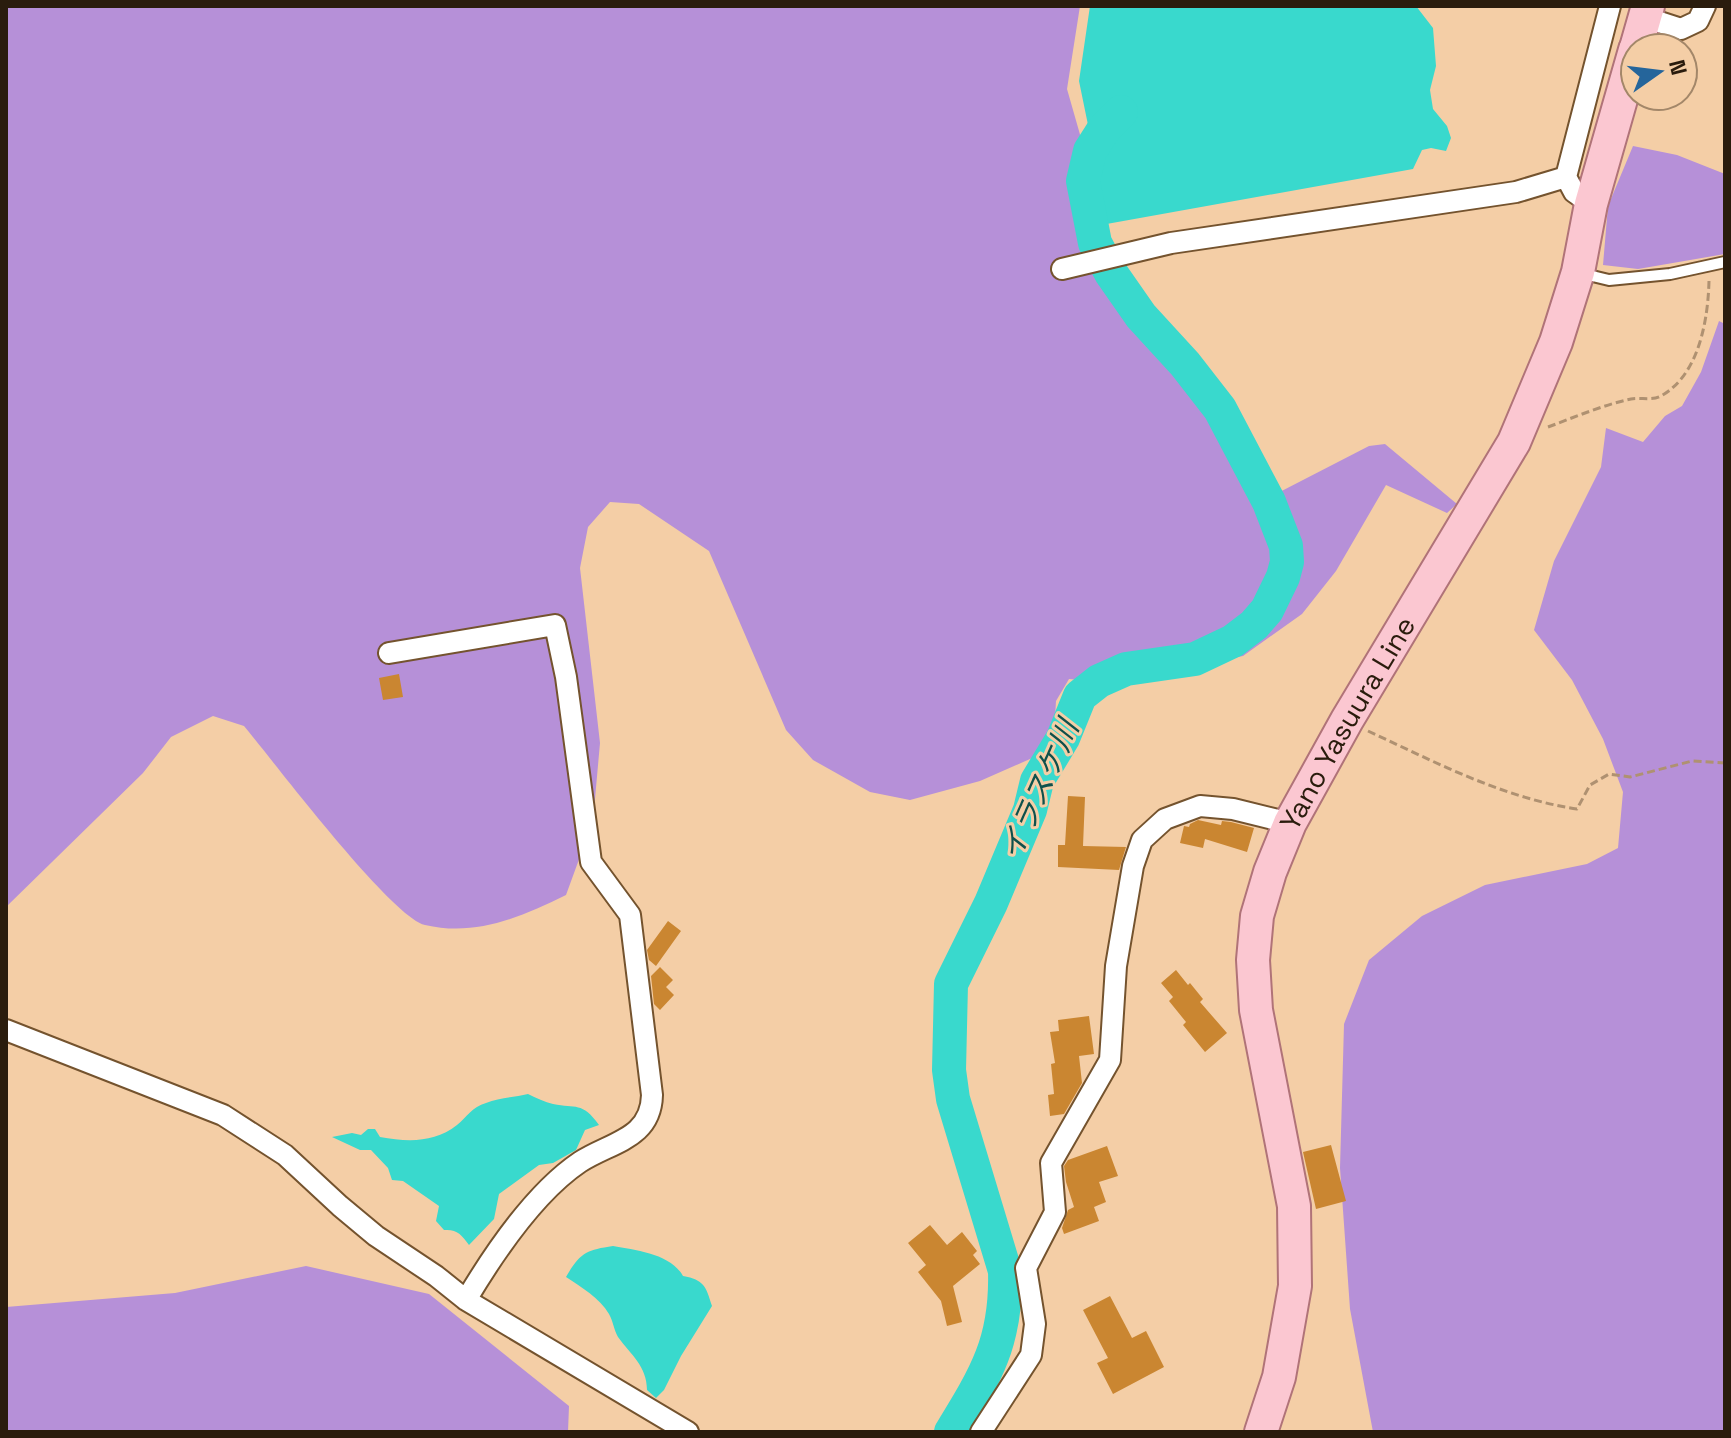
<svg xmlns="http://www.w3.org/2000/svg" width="1731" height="1438" font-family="'Space Grotesk','Noto Sans JP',sans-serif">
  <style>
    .green { fill: #b690d8 }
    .water { fill: #39d9cd }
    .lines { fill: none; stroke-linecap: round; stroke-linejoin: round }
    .river { stroke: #39d9cd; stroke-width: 34 }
    .building { fill: #ca8631 }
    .lane-casing { stroke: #74532e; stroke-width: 14 }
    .street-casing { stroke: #74532e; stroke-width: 24 }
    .primary-casing { stroke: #b07378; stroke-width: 36 }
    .path { stroke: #af9171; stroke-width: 3; stroke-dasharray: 8 4; stroke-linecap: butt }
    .lane { stroke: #fff; stroke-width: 10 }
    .street { stroke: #fff; stroke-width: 20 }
    .primary { stroke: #fbc7d1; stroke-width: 32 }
    .labels { text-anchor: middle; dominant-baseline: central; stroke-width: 6; stroke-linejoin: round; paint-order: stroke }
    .street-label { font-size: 28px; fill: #2a1c0d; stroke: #f4cea6 }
    .water-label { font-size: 30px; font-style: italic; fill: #0e514c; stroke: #f4cea6 }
  </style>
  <rect width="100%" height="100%" fill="#f4cea6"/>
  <path class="green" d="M 6,6 L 1080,6 L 1067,89 L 1083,145 L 1080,193 L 1086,234 L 1109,281 L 1172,360 L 1234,444 L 1264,500 L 1369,446 L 1385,444 L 1457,504 L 1447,513 L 1386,485 L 1336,571 L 1302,614 L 1243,656 L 1111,683 L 1069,679 L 1056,701 L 1054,733 L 1046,752 L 980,781 L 910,800 L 870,792 L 813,760 L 786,730 L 709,551 L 639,504 L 610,502 L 588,527 L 580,568 L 600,743 L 593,821 L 566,895 C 521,917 476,937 425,925 C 391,917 274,762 244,726 L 213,716 L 171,737 L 143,773 L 6,907 Z
    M 1633,146 L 1677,155 L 1725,174 L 1725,254 L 1638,269 L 1603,265 L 1608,206 Z
    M 1719,321 L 1725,324 L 1725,1432 L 1373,1432 L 1350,1309 L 1340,1168 L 1344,1024 L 1369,960 L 1422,916 L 1485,885 L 1587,864 L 1618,848 L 1623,792 L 1603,739 L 1572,680 L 1534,630 L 1554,561 L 1601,467 L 1606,428 L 1643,442 L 1665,416 L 1682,406 L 1701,372 Z
    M 306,1266 L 429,1294 L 569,1406 L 568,1432 L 6,1432 L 6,1307 L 175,1293 Z"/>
  <path class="water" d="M 1090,6 L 1416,6 L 1433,28 L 1436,66 L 1430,90 L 1433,109 L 1447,126 L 1451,138 L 1446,151 L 1431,148 L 1422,150 L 1413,169 L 1101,225 L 1095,183 L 1095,159 L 1079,81 Z
    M 528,1094 C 536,1098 545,1102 553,1104 C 576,1109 582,1101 599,1125 L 585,1130 L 576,1150 L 553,1163 L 539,1165 L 499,1194 L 494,1219 L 469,1245 C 461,1234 457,1229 444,1230 L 436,1221 L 439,1206 L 403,1181 L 392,1180 L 388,1168 L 371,1150 L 360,1150 L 332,1137 L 352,1133 L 361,1135 L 368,1129 L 375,1129 L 380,1137 C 408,1142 434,1143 457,1125 C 467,1117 472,1107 486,1103 C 499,1098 515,1097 528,1094 Z
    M 613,1246 C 636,1250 671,1254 683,1276 C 704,1280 706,1286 712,1306 L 681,1356 L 664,1390 L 656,1398 L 647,1390 C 647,1366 631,1355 618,1337 C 614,1330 613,1321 609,1314 C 600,1298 581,1287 566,1277 C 580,1253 586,1250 613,1246 Z"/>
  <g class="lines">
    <path class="river" d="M 951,1432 C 986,1375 1007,1341 1005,1271 L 953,1099 L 949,1070 L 951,984 L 991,903 L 1030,810 L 1037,781 L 1063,738 L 1080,696 L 1099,681 L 1126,669 L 1195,659 L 1233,641 L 1254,625 L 1267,610 L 1283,577 L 1287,562 L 1286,546 L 1269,502 L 1220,409 L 1185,364 L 1141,316 L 1111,273 L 1095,243 L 1083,181 L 1090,151 L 1104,129 L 1121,112"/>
  </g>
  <path class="building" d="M 399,674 L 403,697 L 383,700 L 379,678 Z
    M 1068,796 L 1085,797 L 1083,846 L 1126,847 L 1119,870 L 1058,867 L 1058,845 L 1065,845 Z
    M 1198,820 L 1221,825 L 1222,821 L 1231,822 L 1254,828 L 1247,852 L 1205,839 L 1203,848 L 1180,843 L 1184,826 L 1189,827 L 1190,824 Z
    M 668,921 L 681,931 L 656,966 L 649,960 L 647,950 Z
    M 660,967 L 673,980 L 666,987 L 674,995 L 660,1010 L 654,1004 L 651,976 Z
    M 1176,970 L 1188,985 L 1190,983 L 1203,999 L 1200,1002 L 1227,1033 L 1205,1052 L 1183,1025 L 1186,1022 L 1169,1001 L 1173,997 L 1161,983 Z
    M 1089,1016 L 1094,1054 L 1079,1056 L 1082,1083 L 1064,1114 L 1050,1116 L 1048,1095 L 1054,1094 L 1051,1064 L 1055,1063 L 1050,1032 L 1059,1031 L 1058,1020 Z
    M 1331,1145 L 1346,1201 L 1316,1209 L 1303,1152 Z
    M 1107,1146 L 1118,1176 L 1099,1182 L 1106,1202 L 1094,1207 L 1099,1221 L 1064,1234 L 1062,1228 L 1068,1210 L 1074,1207 L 1066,1182 L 1064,1166 L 1068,1160 Z
    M 930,1225 L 947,1245 L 962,1232 L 977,1251 L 973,1255 L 980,1264 L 953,1286 L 962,1322 L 947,1326 L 941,1301 L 918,1272 L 926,1265 L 908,1243 Z
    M 1110,1296 L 1132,1338 L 1146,1331 L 1164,1367 L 1113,1394 L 1097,1363 L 1108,1358 L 1083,1310 Z"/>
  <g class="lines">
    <defs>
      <path id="lane" d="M 1584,274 L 1609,280 L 1670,274 L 1725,262"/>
      <path id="street" d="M 1644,17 L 1681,29 L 1698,21 L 1705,6
        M 1591,204 L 1574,192 L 1566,177 L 1610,6
        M 1062,269 L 1171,243 L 1516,192 L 1566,177
        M 389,653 L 555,625 L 566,677 L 591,862 L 630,915 L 652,1095 C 651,1139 611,1142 580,1162 C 534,1193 494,1253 466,1300
        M 6,1030 L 223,1115 L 285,1155 L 340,1206 L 376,1236 L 436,1276 L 466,1300 L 688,1432
        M 981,1432 L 1031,1355 L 1035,1324 L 1026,1268 L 1055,1212 L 1051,1163 L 1110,1060 L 1116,966 L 1133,866 L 1142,840 L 1165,819 L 1200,806 L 1233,809 L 1290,823"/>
      <g id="primary">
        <path d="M 1636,48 L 1648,6"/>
        <path id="s1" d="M 1261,1432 L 1279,1377 L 1295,1286 L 1294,1206 L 1256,1010 L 1253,960 L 1257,916 L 1270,872 L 1290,823 L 1347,720 L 1514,442 L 1556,342 L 1578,272 L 1591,204 L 1635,50"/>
      </g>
    </defs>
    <use href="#lane" class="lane-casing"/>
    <use href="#street" class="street-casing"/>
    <use href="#primary" class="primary-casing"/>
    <path class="path" d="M 1548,427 C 1575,417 1603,405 1631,399 C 1640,397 1652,401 1661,396 C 1699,375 1708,320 1709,281
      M 1368,731 C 1435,762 1503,798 1577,809 L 1590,785 L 1609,774 L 1630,777 L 1692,761 L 1725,763"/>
    <use href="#lane" class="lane"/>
    <use href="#street" class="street"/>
    <use href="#primary" class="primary"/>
  </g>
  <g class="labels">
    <g class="street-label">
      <text stroke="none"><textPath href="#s1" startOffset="738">Yano Yasuura Line</textPath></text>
    </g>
    <g class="water-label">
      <text transform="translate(1039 790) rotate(-66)">イラスケ川</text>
    </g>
  </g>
  <rect width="1731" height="1438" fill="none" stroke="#2a1c0d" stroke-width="16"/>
  <g transform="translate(1659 72) rotate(76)"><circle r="38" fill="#f4cea6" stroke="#a38769" stroke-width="2"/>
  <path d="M0-6L14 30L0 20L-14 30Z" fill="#25659b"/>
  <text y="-12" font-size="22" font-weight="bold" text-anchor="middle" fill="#2a1c0d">N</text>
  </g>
</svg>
